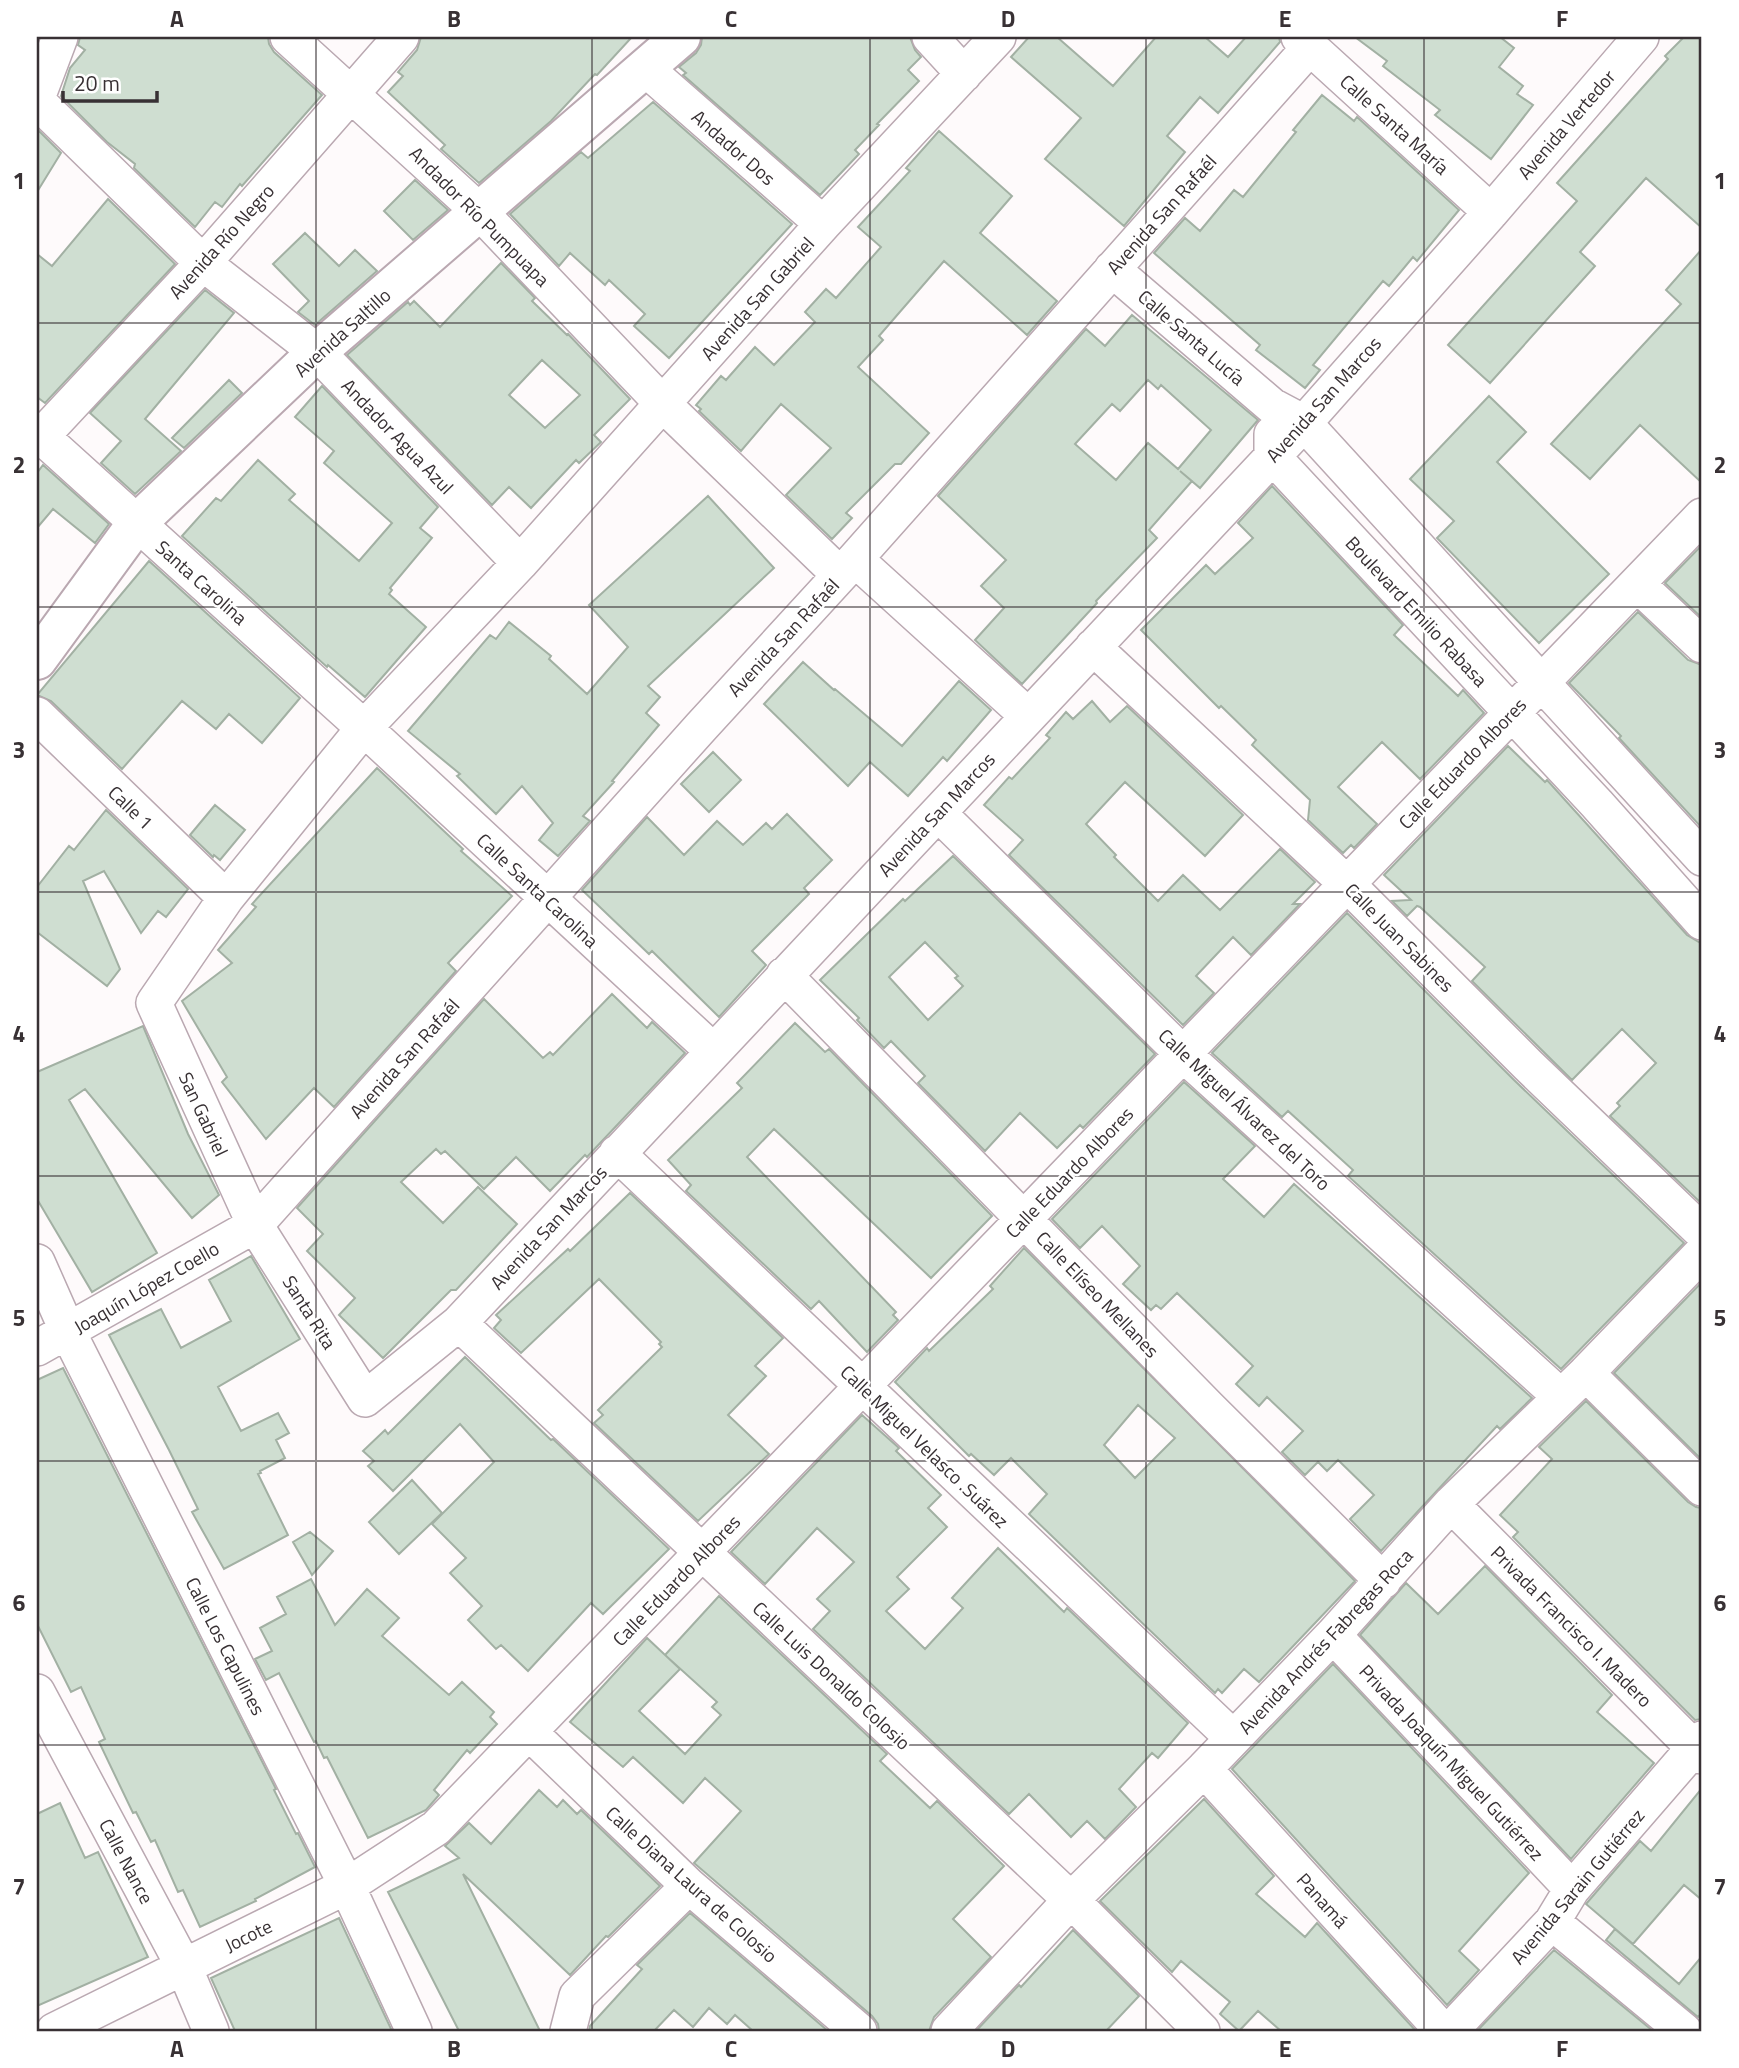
<svg xmlns="http://www.w3.org/2000/svg" width="1739" height="2068" font-family="'Titillium Web',sans-serif">
  <style>
    .building { fill: #cfded1; stroke: #a2b0a3; stroke-width: 2; fill-rule: evenodd }
    .lines { fill: none; stroke-linecap: round; stroke-linejoin: round }
    .minor-casing { stroke: #baa8b1; stroke-width: 38 }
    .tertiary-casing { stroke: #baa8b1; stroke-width: 42 }
    .minor { stroke: #fff; stroke-width: 35 }
    .tertiary { stroke: #fff; stroke-width: 38 }
    .grid { fill: none; stroke: #383134; stroke-width: 2; stroke-opacity: 0.55 }
    .labels { text-anchor: middle; dominant-baseline: central; stroke-width: 5; stroke-linejoin: round; paint-order: stroke }
    .street-label { font-size: 19px; fill: #383134; stroke: #fff }
    .neatline { fill: none; stroke: #383134; stroke-width: 2.5 }
    .grid-label { font-size: 23px; text-anchor: middle; font-weight: bold; fill: #383134 }
  </style>
  <rect width="100%" height="100%" fill="#fefafb"/>
  <path class="building" d="M 80,37 L 268,37 L 269,44 L 274,52 L 322,95 L 242,186 L 240,184 L 222,207 L 215,202 L 195,227 L 134,168 L 135,164 L 107,142 L 61,96 L 70,68 L 85,50 L 78,45 Z
    M 421,37 L 632,37 L 597,75 L 595,74 L 551,121 L 479,183 L 441,149 L 445,145 L 388,92 L 403,76 L 398,72 L 417,50 Z
    M 702,37 L 910,37 L 915,50 L 921,57 L 908,70 L 919,81 L 877,124 L 879,125 L 855,150 L 859,154 L 820,195 L 683,75 L 686,73 L 679,67 L 696,53 L 701,45 Z
    M 1029,37 L 1057,37 L 1113,86 L 1156,37 L 1205,37 L 1228,57 L 1246,37 L 1279,37 L 1280,42 L 1218,113 L 1200,97 L 1167,136 L 1185,152 L 1124,226 L 1045,159 L 1081,118 L 1011,57 Z
    M 1355,37 L 1500,37 L 1514,48 L 1499,67 L 1523,86 L 1517,94 L 1533,105 L 1491,159 L 1435,115 L 1440,110 L 1383,66 L 1387,61 Z
    M 1684,37 L 1702,37 L 1702,228 L 1646,178 L 1580,252 L 1595,266 L 1490,383 L 1448,345 L 1577,201 L 1557,183 L 1668,59 L 1665,56 Z
    M 1322,95 L 1354,121 L 1357,117 L 1459,210 L 1417,261 L 1413,257 L 1389,286 L 1383,281 L 1313,365 L 1320,370 L 1305,388 L 1256,350 L 1260,345 L 1154,253 L 1185,218 L 1200,231 L 1234,190 L 1243,197 L 1296,132 L 1293,130 Z
    M 653,102 L 792,224 L 669,358 L 634,326 L 645,314 L 609,280 L 605,285 L 570,253 L 559,266 L 510,214 L 581,152 L 588,158 Z
    M 39,131 L 61,153 L 37,192 L 37,134 Z
    M 939,131 L 1012,196 L 980,233 L 1057,301 L 1027,335 L 944,261 L 879,336 L 883,340 L 858,367 L 929,433 L 901,464 L 895,464 L 846,513 L 852,518 L 832,539 L 786,495 L 831,448 L 781,404 L 741,451 L 699,411 L 701,409 L 696,405 L 721,376 L 726,380 L 755,347 L 774,365 L 815,322 L 805,312 L 826,289 L 836,298 L 881,247 L 858,227 L 910,171 L 906,168 Z
    M 415,180 L 448,210 L 413,240 L 384,211 Z
    M 108,199 L 175,264 L 45,403 L 37,397 L 37,254 L 52,266 Z
    M 305,233 L 339,266 L 355,250 L 377,271 L 315,325 L 298,312 L 309,301 L 273,264 Z
    M 1702,249 L 1702,483 L 1640,425 L 1590,479 L 1551,444 L 1681,304 L 1666,290 Z
    M 501,263 L 535,298 L 532,301 L 567,335 L 568,334 L 630,399 L 594,435 L 601,442 L 579,463 L 576,460 L 531,508 L 509,487 L 492,505 L 347,355 L 408,302 L 410,305 L 414,301 L 440,327 ZM 542,360 L 580,395 L 545,428 L 509,395 Z
    M 205,290 L 234,313 L 145,419 L 181,451 L 135,494 L 101,463 L 121,441 L 90,413 Z
    M 1132,315 L 1258,420 L 1200,488 L 1180,471 L 1192,481 L 1149,530 L 1157,538 L 1096,601 L 1097,603 L 1022,684 L 975,640 L 1004,608 L 981,586 L 1006,560 L 938,496 L 1086,329 L 1105,346 ZM 1148,380 L 1158,389 L 1161,385 L 1211,430 L 1178,469 L 1148,443 L 1116,480 L 1075,444 L 1112,404 L 1120,411 Z
    M 229,380 L 242,393 L 184,448 L 172,438 Z
    M 322,386 L 438,507 L 420,528 L 432,538 L 390,588 L 392,590 L 389,594 L 426,627 L 365,697 L 328,665 L 327,667 L 182,536 L 216,498 L 221,501 L 258,460 L 295,494 L 289,500 L 359,561 L 392,523 L 324,463 L 334,451 L 295,417 Z
    M 1489,396 L 1526,432 L 1497,462 L 1609,574 L 1539,643 L 1437,538 L 1454,521 L 1410,479 Z
    M 43,465 L 109,524 L 95,543 L 53,509 L 37,528 L 37,473 Z
    M 1272,486 L 1403,625 L 1394,635 L 1458,696 L 1463,690 L 1484,713 L 1420,779 L 1382,742 L 1338,787 L 1377,824 L 1354,848 L 1351,845 L 1343,853 L 1308,820 L 1310,800 L 1252,745 L 1256,740 L 1221,706 L 1219,708 L 1141,630 L 1206,565 L 1215,574 L 1253,538 L 1238,523 Z
    M 708,496 L 774,568 L 648,686 L 660,697 L 646,713 L 659,725 L 612,781 L 614,782 L 583,816 L 590,821 L 558,856 L 539,840 L 553,823 L 522,786 L 496,814 L 457,776 L 460,774 L 408,731 L 490,635 L 496,639 L 509,622 L 551,656 L 549,659 L 587,694 L 628,647 L 589,605 Z
    M 1702,545 L 1702,618 L 1665,583 Z
    M 149,561 L 300,698 L 262,743 L 229,714 L 216,729 L 182,701 L 122,769 L 51,701 L 37,695 Z
    M 1638,612 L 1688,660 L 1702,665 L 1702,828 L 1619,738 L 1621,736 L 1569,683 Z
    M 803,662 L 834,690 L 835,689 L 902,746 L 959,681 L 991,710 L 947,761 L 943,757 L 908,796 L 870,762 L 848,786 L 764,704 Z
    M 1092,701 L 1110,722 L 1127,706 L 1243,815 L 1205,856 L 1125,782 L 1086,824 L 1116,855 L 1114,857 L 1158,901 L 1183,875 L 1220,910 L 1280,849 L 1315,882 L 1293,904 L 1300,904 L 1251,955 L 1233,937 L 1196,976 L 1214,993 L 1183,1025 L 1009,855 L 1023,840 L 984,805 L 1009,777 L 1012,779 L 1050,738 L 1046,735 L 1066,712 L 1073,719 Z
    M 1508,746 L 1545,782 L 1547,780 L 1687,935 L 1702,944 L 1702,1204 L 1610,1116 L 1620,1106 L 1617,1103 L 1656,1063 L 1622,1029 L 1572,1080 L 1472,981 L 1485,967 L 1420,907 L 1417,906 L 1407,916 L 1392,901 L 1411,900 L 1384,875 Z
    M 713,752 L 741,780 L 709,812 L 681,784 Z
    M 377,768 L 463,849 L 461,851 L 512,896 L 448,963 L 456,971 L 334,1107 L 314,1088 L 266,1139 L 222,1082 L 227,1077 L 182,1001 L 232,963 L 218,950 L 256,907 L 252,904 Z
    M 215,805 L 245,830 L 220,860 L 214,855 L 213,857 L 190,835 Z
    M 106,810 L 188,889 L 166,917 L 158,911 L 141,933 L 104,871 L 83,881 L 120,969 L 107,986 L 37,932 L 37,887 L 69,846 L 74,850 Z
    M 787,814 L 832,860 L 804,888 L 809,894 L 752,951 L 766,965 L 719,1017 L 652,951 L 649,954 L 582,890 L 647,817 L 684,855 L 717,821 L 743,845 L 766,823 L 772,829 Z
    M 953,856 L 1155,1054 L 1083,1128 L 1080,1125 L 1057,1148 L 1020,1113 L 985,1151 L 918,1083 L 925,1076 L 891,1041 L 884,1048 L 857,1020 L 859,1018 L 820,980 L 903,899 L 905,901 ZM 925,942 L 958,976 L 955,978 L 963,986 L 928,1020 L 889,977 Z
    M 1347,913 L 1514,1080 L 1684,1243 L 1561,1369 L 1348,1176 L 1353,1170 L 1288,1111 L 1282,1117 L 1212,1053 Z
    M 612,994 L 647,1028 L 652,1022 L 685,1053 L 587,1157 L 585,1155 L 550,1191 L 516,1157 L 484,1189 L 445,1151 L 441,1154 L 436,1149 L 401,1182 L 443,1223 L 478,1187 L 517,1224 L 456,1290 L 451,1290 L 383,1358 L 339,1315 L 355,1298 L 307,1251 L 323,1234 L 297,1208 L 484,999 L 543,1058 L 550,1052 L 553,1055 Z
    M 795,1023 L 825,1052 L 829,1049 L 992,1216 L 931,1278 L 774,1129 L 747,1157 L 896,1312 L 893,1315 L 898,1320 L 867,1352 L 819,1301 L 811,1309 L 686,1191 L 691,1185 L 668,1160 L 742,1088 L 737,1083 Z
    M 143,1026 L 188,1134 L 219,1195 L 192,1218 L 85,1089 L 69,1100 L 157,1253 L 92,1292 L 37,1199 L 37,1072 Z
    M 1184,1082 L 1255,1146 L 1223,1179 L 1264,1217 L 1294,1184 L 1532,1398 L 1500,1429 L 1497,1426 L 1381,1551 L 1350,1519 L 1374,1495 L 1338,1460 L 1327,1471 L 1318,1462 L 1305,1475 L 1282,1452 L 1303,1431 L 1267,1397 L 1259,1406 L 1236,1384 L 1253,1366 L 1177,1293 L 1161,1309 L 1156,1305 L 1151,1310 L 1123,1284 L 1140,1266 L 1102,1226 L 1080,1248 L 1052,1219 Z
    M 630,1193 L 783,1338 L 755,1366 L 766,1376 L 728,1415 L 769,1454 L 698,1521 L 594,1423 L 603,1415 L 598,1410 L 662,1347 L 659,1344 L 661,1342 L 599,1279 L 521,1353 L 494,1328 L 501,1320 L 496,1315 L 568,1249 L 570,1251 Z
    M 1024,1248 L 1355,1581 L 1259,1682 L 1244,1669 L 1222,1693 L 1218,1689 L 1215,1693 L 1029,1514 L 1047,1494 L 1011,1458 L 994,1475 L 971,1454 L 969,1456 L 895,1382 L 927,1348 L 929,1351 L 993,1289 L 990,1286 ZM 1138,1405 L 1175,1438 L 1135,1478 L 1104,1445 Z
    M 251,1256 L 300,1339 L 218,1387 L 241,1431 L 278,1413 L 289,1433 L 276,1440 L 285,1458 L 260,1471 L 261,1473 L 258,1474 L 288,1535 L 224,1569 L 192,1512 L 198,1509 L 169,1450 L 109,1335 L 161,1309 L 181,1348 L 231,1321 L 209,1280 Z
    M 1702,1282 L 1702,1460 L 1614,1373 Z
    M 465,1357 L 551,1440 L 553,1439 L 669,1549 L 603,1614 L 591,1603 L 528,1671 L 501,1645 L 496,1649 L 468,1620 L 482,1606 L 450,1573 L 466,1558 L 432,1524 L 494,1462 L 460,1424 L 393,1491 L 368,1466 L 374,1461 L 363,1451 L 385,1430 L 388,1434 Z
    M 63,1368 L 276,1789 L 274,1790 L 296,1834 L 298,1833 L 315,1867 L 255,1899 L 256,1901 L 200,1927 L 183,1890 L 178,1892 L 155,1840 L 151,1842 L 136,1812 L 133,1813 L 99,1742 L 105,1739 L 81,1687 L 71,1692 L 37,1624 L 37,1380 Z
    M 1586,1401 L 1688,1502 L 1696,1507 L 1702,1508 L 1702,1719 L 1695,1720 L 1513,1537 L 1518,1532 L 1500,1515 L 1552,1459 L 1539,1447 Z
    M 862,1415 L 899,1448 L 896,1451 L 941,1495 L 928,1508 L 947,1527 L 897,1577 L 909,1589 L 886,1611 L 925,1649 L 963,1608 L 952,1598 L 998,1548 L 1064,1612 L 1067,1608 L 1188,1723 L 1158,1758 L 1152,1753 L 1119,1789 L 1136,1807 L 1105,1839 L 1087,1821 L 1071,1837 L 1029,1794 L 1009,1814 L 813,1629 L 830,1611 L 817,1599 L 854,1562 L 817,1528 L 765,1584 L 731,1552 Z
    M 412,1480 L 442,1513 L 399,1554 L 369,1522 Z
    M 310,1532 L 333,1551 L 312,1575 L 293,1542 Z
    M 1485,1566 L 1612,1695 L 1597,1712 L 1654,1763 L 1571,1859 L 1360,1635 L 1406,1583 L 1438,1614 Z
    M 311,1579 L 335,1625 L 367,1589 L 399,1618 L 382,1636 L 449,1695 L 462,1682 L 494,1712 L 490,1717 L 497,1724 L 470,1753 L 467,1750 L 434,1790 L 439,1795 L 426,1810 L 368,1838 L 327,1757 L 324,1758 L 316,1741 L 314,1742 L 279,1673 L 266,1680 L 255,1659 L 272,1651 L 260,1628 L 286,1614 L 277,1597 Z
    M 719,1596 L 887,1754 L 880,1761 L 930,1808 L 937,1801 L 1004,1866 L 953,1919 L 991,1957 L 934,2017 L 929,2031 L 879,2031 L 878,2024 L 872,2016 L 694,1863 L 741,1811 L 705,1778 L 683,1803 L 633,1757 L 623,1767 L 570,1722 L 647,1638 L 680,1669 L 639,1711 L 685,1754 L 721,1715 L 712,1707 L 717,1702 L 665,1655 Z
    M 1333,1664 L 1529,1873 L 1459,1951 L 1479,1970 L 1447,2005 L 1232,1769 Z
    M 1702,1788 L 1702,1900 L 1684,1885 L 1633,1944 L 1586,1904 L 1640,1841 L 1651,1851 Z
    M 539,1790 L 557,1807 L 563,1800 L 577,1814 L 581,1810 L 660,1886 L 608,1937 L 606,1936 L 570,1975 L 463,1874 L 540,2031 L 459,2031 L 388,1892 L 459,1858 L 445,1846 L 469,1823 L 491,1844 Z
    M 1204,1799 L 1274,1876 L 1256,1894 L 1305,1937 L 1317,1923 L 1416,2031 L 1281,2031 L 1258,2011 L 1239,2031 L 1220,2014 L 1230,2002 L 1181,1961 L 1172,1972 L 1100,1901 Z
    M 60,1803 L 85,1858 L 98,1852 L 148,1957 L 37,2006 L 37,1814 Z
    M 690,1913 L 828,2031 L 753,2031 L 735,2015 L 727,2024 L 709,2008 L 693,2027 L 674,2010 L 654,2031 L 589,2031 L 590,2026 L 642,1969 L 637,1965 Z
    M 339,1918 L 392,2031 L 235,2031 L 211,1978 Z
    M 1615,1929 L 1679,1984 L 1702,1956 L 1702,2012 L 1698,2017 L 1606,1940 Z
    M 1073,1930 L 1139,1996 L 1106,2031 L 976,2031 L 1019,1985 L 1021,1987 Z
    M 1554,1950 L 1653,2031 L 1477,2031 Z"/>
  <g class="lines">
    <defs>
      <path id="minor" d="M 288,37 L 479,211 L 663,404 L 840,575
        M 930,37 L 964,74
        M 998,37 L 823,224 L 520,563 L 364,728 L 226,898 L 154,1003 L 255,1225 L 365,1399 L 459,1323 L 1304,423 L 1491,212 L 1641,37
        M 1299,37 L 1491,212
        M 646,69 L 823,224
        M 37,98 L 60,37
        M 37,101 L 203,263 L 317,352 L 520,563
        M 1112,269 L 1272,406 L 1304,423 L 1702,858
        M 1272,434 L 1272,456 L 1597,804 L 1702,922
        M 41,436 L 364,728 L 713,1051
        M 37,441 L 203,263 L 401,37
        M 855,559 L 1028,716
        M 1637,584 L 1702,645
        M 1093,647 L 1347,884 L 1528,1065 L 1702,1232
        M 37,715 L 226,898
        M 938,813 L 1183,1054 L 1560,1396
        M 784,975 L 1209,1408 L 1383,1581
        M 617,1153 L 1233,1738
        M 37,1262 L 68,1332 L 347,1886 L 414,2031
        M 459,1323 L 1071,1900 L 1202,2031
        M 37,1348 L 255,1225 L 701,727 L 855,559 L 1310,47
        M 1586,1373 L 1702,1488
        M 1451,1504 L 1702,1756
        M 1333,1635 L 1572,1889
        M 37,1692 L 184,1967 L 211,2031
        M 529,1732 L 689,1886 L 859,2031
        M 1204,1769 L 1443,2031
        M 1552,1922 L 1684,2031
        M 54,2031 L 347,1886 L 436,1828 L 1702,516
        M 568,2031 L 577,1996 L 689,1886
        M 949,2031 L 1071,1900 L 1204,1769 L 1333,1635 L 1451,1504 L 1586,1373 L 1702,1253
        M 1450,2031 L 1552,1922 L 1572,1889 L 1702,1739"/>
      <path id="tertiary" d="M 37,660 L 137,523 L 317,352 L 681,37"/>
    </defs>
    <use href="#minor" class="minor-casing"/>
    <use href="#tertiary" class="tertiary-casing"/>
    <use href="#minor" class="minor"/>
    <use href="#tertiary" class="tertiary"/>
  </g>
  <path class="grid" d="M 316,37 L 316,2031M 592,37 L 592,2031M 870,37 L 870,2031M 1146,37 L 1146,2031M 1424,37 L 1424,2031M 37,323 L 1702,323M 37,607 L 1702,607M 37,892 L 1702,892M 37,1176 L 1702,1176M 37,1461 L 1702,1461M 37,1745 L 1702,1745"/>
  <g class="labels">
    <g class="street-label">
      <text transform="translate(1395 124) rotate(42)">Calle Santa María</text>
      <text transform="translate(1566 124) rotate(-49)">Avenida Vertedor</text>
      <text transform="translate(734 147) rotate(41)">Andador Dos</text>
      <text transform="translate(1161 214) rotate(-48)">Avenida San Rafaél</text>
      <text transform="translate(480 216) rotate(45)">Andador Río Pumpuapa</text>
      <text transform="translate(221 241) rotate(-48)">Avenida Río Negro</text>
      <text transform="translate(757 298) rotate(-48)">Avenida San Gabriel</text>
      <text transform="translate(342 332) rotate(-42)">Avenida Saltillo</text>
      <text transform="translate(1192 337) rotate(41)">Calle Santa Lucía</text>
      <text transform="translate(1323 399) rotate(-48)">Avenida San Marcos</text>
      <text transform="translate(398 436) rotate(46)">Andador Agua Azul</text>
      <text transform="translate(202 582) rotate(42)">Santa Carolina</text>
      <text transform="translate(1417 611) rotate(47)">Boulevard Emilio Rabasa</text>
      <text transform="translate(783 637) rotate(-47)">Avenida San Rafaél</text>
      <text transform="translate(1462 763) rotate(-46)">Calle Eduardo Albores</text>
      <text transform="translate(131 807) rotate(44)">Calle 1</text>
      <text transform="translate(936 814) rotate(-47)">Avenida San Marcos</text>
      <text transform="translate(538 890) rotate(43)">Calle Santa Carolina</text>
      <text transform="translate(1400 937) rotate(45)">Calle Juan Sabines</text>
      <text transform="translate(404 1058) rotate(-48)">Avenida San Rafaél</text>
      <text transform="translate(1245 1109) rotate(43)">Calle Miguel Álvarez del Toro</text>
      <text transform="translate(204 1114) rotate(65)">San Gabriel</text>
      <text transform="translate(1069 1172) rotate(-46)">Calle Eduardo Albores</text>
      <text transform="translate(548 1227) rotate(-47)">Avenida San Marcos</text>
      <text transform="translate(146 1287) rotate(-30)">Joaquín López Coello</text>
      <text transform="translate(1098 1294) rotate(46)">Calle Elíseo Mellanes</text>
      <text transform="translate(310 1312) rotate(58)">Santa Rita</text>
      <text transform="translate(925 1446) rotate(44)">Calle Miguel Velasco .Suárez</text>
      <text transform="translate(676 1580) rotate(-46)">Calle Eduardo Albores</text>
      <text transform="translate(1572 1626) rotate(45)">Privada Francisco I. Madero</text>
      <text transform="translate(1325 1641) rotate(-47)">Avenida Andrés Fabregas Roca</text>
      <text transform="translate(226 1646) rotate(63)">Calle Los Capulines</text>
      <text transform="translate(832 1675) rotate(43)">Calle Luis Donaldo Colosio</text>
      <text transform="translate(1452 1762) rotate(47)">Privada Joaquín Miguel Gutiérrez</text>
      <text transform="translate(127 1861) rotate(62)">Calle Nance</text>
      <text transform="translate(692 1884) rotate(42)">Calle Diana Laura de Colosio</text>
      <text transform="translate(1577 1886) rotate(-50)">Avenida Sarain Gutiérrez</text>
      <text transform="translate(1323 1900) rotate(48)">Panamá</text>
      <text transform="translate(248 1935) rotate(-26)">Jocote</text>
    </g>
  </g>
  <rect width="1739" height="2068" fill="none" stroke="#ffffff" stroke-width="77"/>
  <path d="M63 91v10h94v-10" fill="none" stroke="#383134" stroke-width="3.5"/>
  <text x="74" y="91" font-size="21" fill="#383134" stroke="#ffffff" stroke-width="5" paint-order="stroke">20 m</text>
  <rect x="38" y="38" width="1662" height="1992" class="neatline"/>
  <g class="grid-label">
    <text x="177" y="27">A</text>
    <text x="454" y="27">B</text>
    <text x="731" y="27">C</text>
    <text x="1008" y="27">D</text>
    <text x="1285" y="27">E</text>
    <text x="1562" y="27">F</text>
    <text x="19" y="189">1</text>
    <text x="1720" y="189">1</text>
    <text x="19" y="473">2</text>
    <text x="1720" y="473">2</text>
    <text x="19" y="758">3</text>
    <text x="1720" y="758">3</text>
    <text x="19" y="1042">4</text>
    <text x="1720" y="1042">4</text>
    <text x="19" y="1326">5</text>
    <text x="1720" y="1326">5</text>
    <text x="19" y="1611">6</text>
    <text x="1720" y="1611">6</text>
    <text x="19" y="1895">7</text>
    <text x="1720" y="1895">7</text>
    <text x="177" y="2057">A</text>
    <text x="454" y="2057">B</text>
    <text x="731" y="2057">C</text>
    <text x="1008" y="2057">D</text>
    <text x="1285" y="2057">E</text>
    <text x="1562" y="2057">F</text>
  </g>
</svg>
